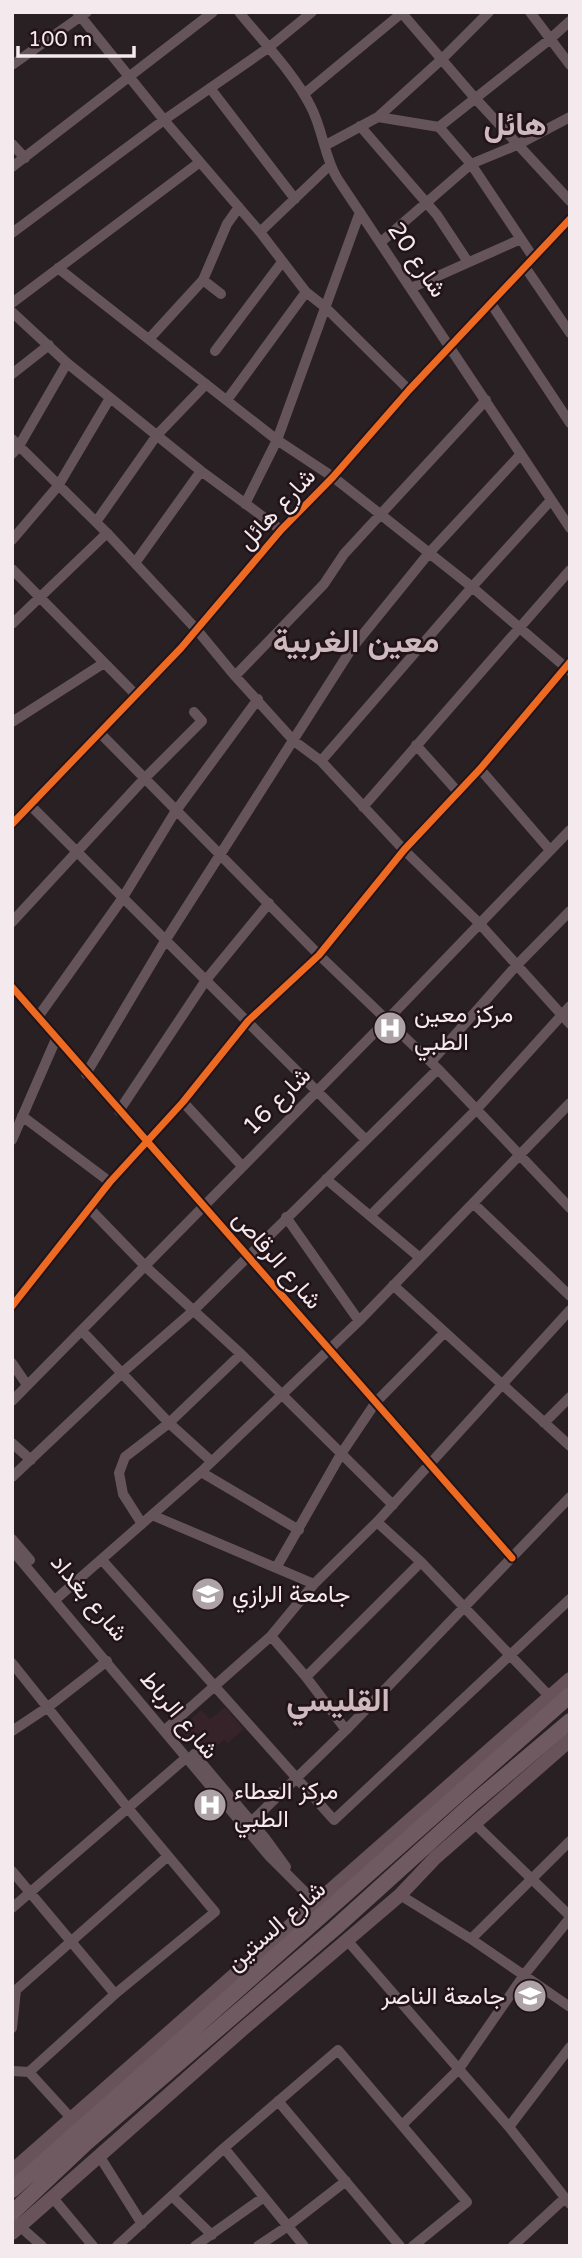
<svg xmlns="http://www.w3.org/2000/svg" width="582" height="2258" font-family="'Varela Round',Vazirmatn,sans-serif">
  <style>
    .built { fill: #362229 }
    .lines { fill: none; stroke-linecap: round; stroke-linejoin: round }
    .minor { stroke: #66545b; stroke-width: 10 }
    .major { stroke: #69535b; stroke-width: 14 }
    .highway { stroke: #6f5a62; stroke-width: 16 }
    .cycleway-casing { stroke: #221318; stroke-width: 11 }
    .cycleway { stroke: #ed6a23; stroke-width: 7 }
    .labels { text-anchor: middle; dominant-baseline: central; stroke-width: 5; stroke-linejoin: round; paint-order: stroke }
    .street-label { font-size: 24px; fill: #f4e9ed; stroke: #221318 }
    .poi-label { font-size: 24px; fill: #f4e9ed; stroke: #221318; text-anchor: start }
    .district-label { font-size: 32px; font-weight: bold; fill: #ceb9bf; stroke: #221318 }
  </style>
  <rect width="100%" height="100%" fill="#282023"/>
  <path class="built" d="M 225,1707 L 244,1729 L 228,1743 L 224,1740 L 205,1756 L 180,1729 L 201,1710 L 210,1719 Z"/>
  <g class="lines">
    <path class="minor" d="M 77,12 L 164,120 L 260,232 L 306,292 L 325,307 L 409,390
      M 239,12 C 263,42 294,73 311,107 C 323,130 324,156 337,178 L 570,528
      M 401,12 L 474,97 L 570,201
      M 530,12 L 570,65
      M 12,65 L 87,12
      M 210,88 L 295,199
      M 304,94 L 403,12
      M 378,117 L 439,127 L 471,164 L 533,257
      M 360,126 L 437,215 L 468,262
      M 439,127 L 549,40 L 570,21
      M 12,144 L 25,158
      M 326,145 L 378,117 L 442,59 L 489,12
      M 12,167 L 213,12
      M 260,232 L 330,165
      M 12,233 L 164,120 L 268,48 L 312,12
      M 381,242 L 471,164 L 517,145 L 570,117
      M 525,267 L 570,333
      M 58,268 L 277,440 L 333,477 L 380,514 L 472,587 L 570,671
      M 411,288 L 521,239
      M 221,294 L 203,280 L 227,224 L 239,207
      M 12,303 L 200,162
      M 492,305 L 570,423
      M 12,312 L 67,363 L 201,471 L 281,530
      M 149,339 L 203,280
      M 215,351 L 282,262
      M 12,374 L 49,345
      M 227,400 L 306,292
      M 12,439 L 107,533 L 197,630 L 235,676 L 294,741 L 321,761 L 404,850 L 479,923 L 570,1024
      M 12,454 L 19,446 L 67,363
      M 245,504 L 277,440 L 360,212
      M 96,522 L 157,435 L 206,384
      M 12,540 L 58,486 L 110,398
      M 135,563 L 201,471
      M 12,569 L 136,695
      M 12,624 L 107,533
      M 235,676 L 324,584 L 344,554 L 486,400
      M 12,722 L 104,663
      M 100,733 L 319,955 L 438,1069 L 570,1208
      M 416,745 L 458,792
      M 321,761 L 472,587 L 551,500
      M 480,769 L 550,850
      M 31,806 L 365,1139
      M 363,807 L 570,570
      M 12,824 L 181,648 L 281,530 L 333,477 L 409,390 L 570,219
      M 12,922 L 144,779 L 202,721 L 194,712
      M 12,987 L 512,1558
      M 38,1017 L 122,899 L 175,812 L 258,699
      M 431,1062 L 516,966 L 570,911
      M 86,1074 L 165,941 L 352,648 L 429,553 L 521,454
      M 183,1102 L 242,1166
      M 119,1111 L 206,980 L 269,903
      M 22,1116 L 110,1182
      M 12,1140 L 56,1039
      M 326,1179 L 419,1257
      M 473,1203 L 570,1296
      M 89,1208 L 146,1267 L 241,1354 L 393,1505
      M 371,1215 L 476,1110 L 570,1006
      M 286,1217 L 359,1321
      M 393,1285 L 570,1446
      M 12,1306 L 110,1182 L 183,1102 L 248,1021 L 319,955 L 404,850 L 480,769 L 570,662
      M 83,1332 L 169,1423 L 211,1461
      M 12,1363 L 27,1385
      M 12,1401 L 387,1020 L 570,830
      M 544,1423 L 570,1397
      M 12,1443 L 31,1460
      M 201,1472 L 299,1530
      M 12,1477 L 123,1372 L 193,1311 L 438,1069
      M 152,1515 L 314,1584
      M 377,1522 L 421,1562 L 550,1697
      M 142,1524 L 123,1494 L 119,1473 L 125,1457 L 169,1423 L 241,1354
      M 12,1539 L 30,1560
      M 12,1550 L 269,1856 L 317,1904
      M 102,1560 L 334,1820 L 570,1599
      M 276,1568 L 341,1454 L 376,1402 L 444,1333
      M 55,1600 L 201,1472 L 359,1321 L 570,1103
      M 271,1636 L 306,1677 L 346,1730
      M 12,1663 L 127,1807 L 215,1912 L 115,1994 L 29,2072
      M 306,1677 L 421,1562
      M 165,1730 L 271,1636 L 314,1584 L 377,1522 L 570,1310
      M 12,1731 L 48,1707 L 107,1661
      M 194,1754 L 265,1838 L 286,1867
      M 475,1824 L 570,1916
      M 245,1828 L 346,1730 L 570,1497
      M 12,1871 L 115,1994
      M 400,1895 L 471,1939 L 570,2007
      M 12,1908 L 187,1757
      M 346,1939 L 509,2127 L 570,2204
      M 471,1939 L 570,1841
      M 12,1990 L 16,1990 L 168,1856
      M 12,2028 L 16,1990
      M 12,2071 L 29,2072 L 71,2118
      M 278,2101 L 400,2246
      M 402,2125 L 459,2069 L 524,1975 L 570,1918
      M 509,2127 L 570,2047
      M 224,2148 L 304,2246
      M 100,2157 L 142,2224
      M 173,2197 L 212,2235
      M 53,2198 L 93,2246
      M 15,2222 L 42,2246
      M 117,2246 L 224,2148 L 338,2050 L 467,2202 L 413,2246
      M 195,2246 L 264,2197
      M 258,2246 L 288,2226 L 346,2181
      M 513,2246 L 565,2198"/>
    <path class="major" d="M 12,2171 L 570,1679
      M 12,2233 L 244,2028 L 400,1895 L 435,1858 L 570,1740"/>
    <path class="highway" d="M 12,2190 L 570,1695
      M 12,2213 L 86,2143 L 335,1928 L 471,1805 L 570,1721"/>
    <defs>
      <path id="cycleway" d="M 12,824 L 181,648 L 281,530 L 333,477 L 409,390 L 570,219
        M 12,987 L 512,1558
        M 12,1306 L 110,1182 L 183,1102 L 248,1021 L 319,955 L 404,850 L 480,769 L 570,662"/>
    </defs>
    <use href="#cycleway" class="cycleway-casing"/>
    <use href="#cycleway" class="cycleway"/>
  </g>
  <defs>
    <symbol id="hospital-disc" viewBox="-11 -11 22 22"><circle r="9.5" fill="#ada3a6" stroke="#221318"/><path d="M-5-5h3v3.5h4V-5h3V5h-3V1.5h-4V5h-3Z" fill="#fff"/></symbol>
    <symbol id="university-disc" viewBox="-11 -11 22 22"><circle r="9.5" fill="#ada3a6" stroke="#221318"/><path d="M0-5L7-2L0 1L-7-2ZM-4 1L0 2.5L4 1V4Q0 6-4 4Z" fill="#fff"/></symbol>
  </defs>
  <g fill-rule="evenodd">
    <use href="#hospital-disc" x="371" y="1009" width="38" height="38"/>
    <use href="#university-disc" x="189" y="1575" width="38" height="38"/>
    <use href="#hospital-disc" x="191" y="1786" width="38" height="38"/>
    <use href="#university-disc" x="511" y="1977" width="38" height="38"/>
  </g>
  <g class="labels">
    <g class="street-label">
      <text transform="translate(417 260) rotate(56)">شارع 20</text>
      <text transform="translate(277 509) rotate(-47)">شارع هائل</text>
      <text transform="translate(277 1101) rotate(-45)">شارع 16</text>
      <text transform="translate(277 1260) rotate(49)">شارع الرقاص</text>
      <text transform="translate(89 1598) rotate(50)">شارع بغداد</text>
      <text transform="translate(179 1715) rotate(50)">شارع الرباط</text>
      <text transform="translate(276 1926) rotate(-41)">شارع الستين</text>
    </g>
    <g class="poi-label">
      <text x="414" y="1014">مركز معين<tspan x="414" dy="28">الطبي</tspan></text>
      <text x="232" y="1594">جامعة الرازي</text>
      <text x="234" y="1791">مركز العطاء<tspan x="234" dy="28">الطبي</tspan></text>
      <text x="505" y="1996" text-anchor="end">جامعة الناصر</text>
    </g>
    <g class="district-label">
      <text x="515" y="125">هائل</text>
      <text x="356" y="642">معين الغربية</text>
      <text x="338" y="1701">القليسي</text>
    </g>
  </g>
  <rect width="582" height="2258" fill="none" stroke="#f4e9ed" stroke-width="28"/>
  <path d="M18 46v10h116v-10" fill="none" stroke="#f4e9ed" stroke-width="3.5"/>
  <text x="28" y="46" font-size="21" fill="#f4e9ed" stroke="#221318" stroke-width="5" paint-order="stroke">100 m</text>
</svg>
